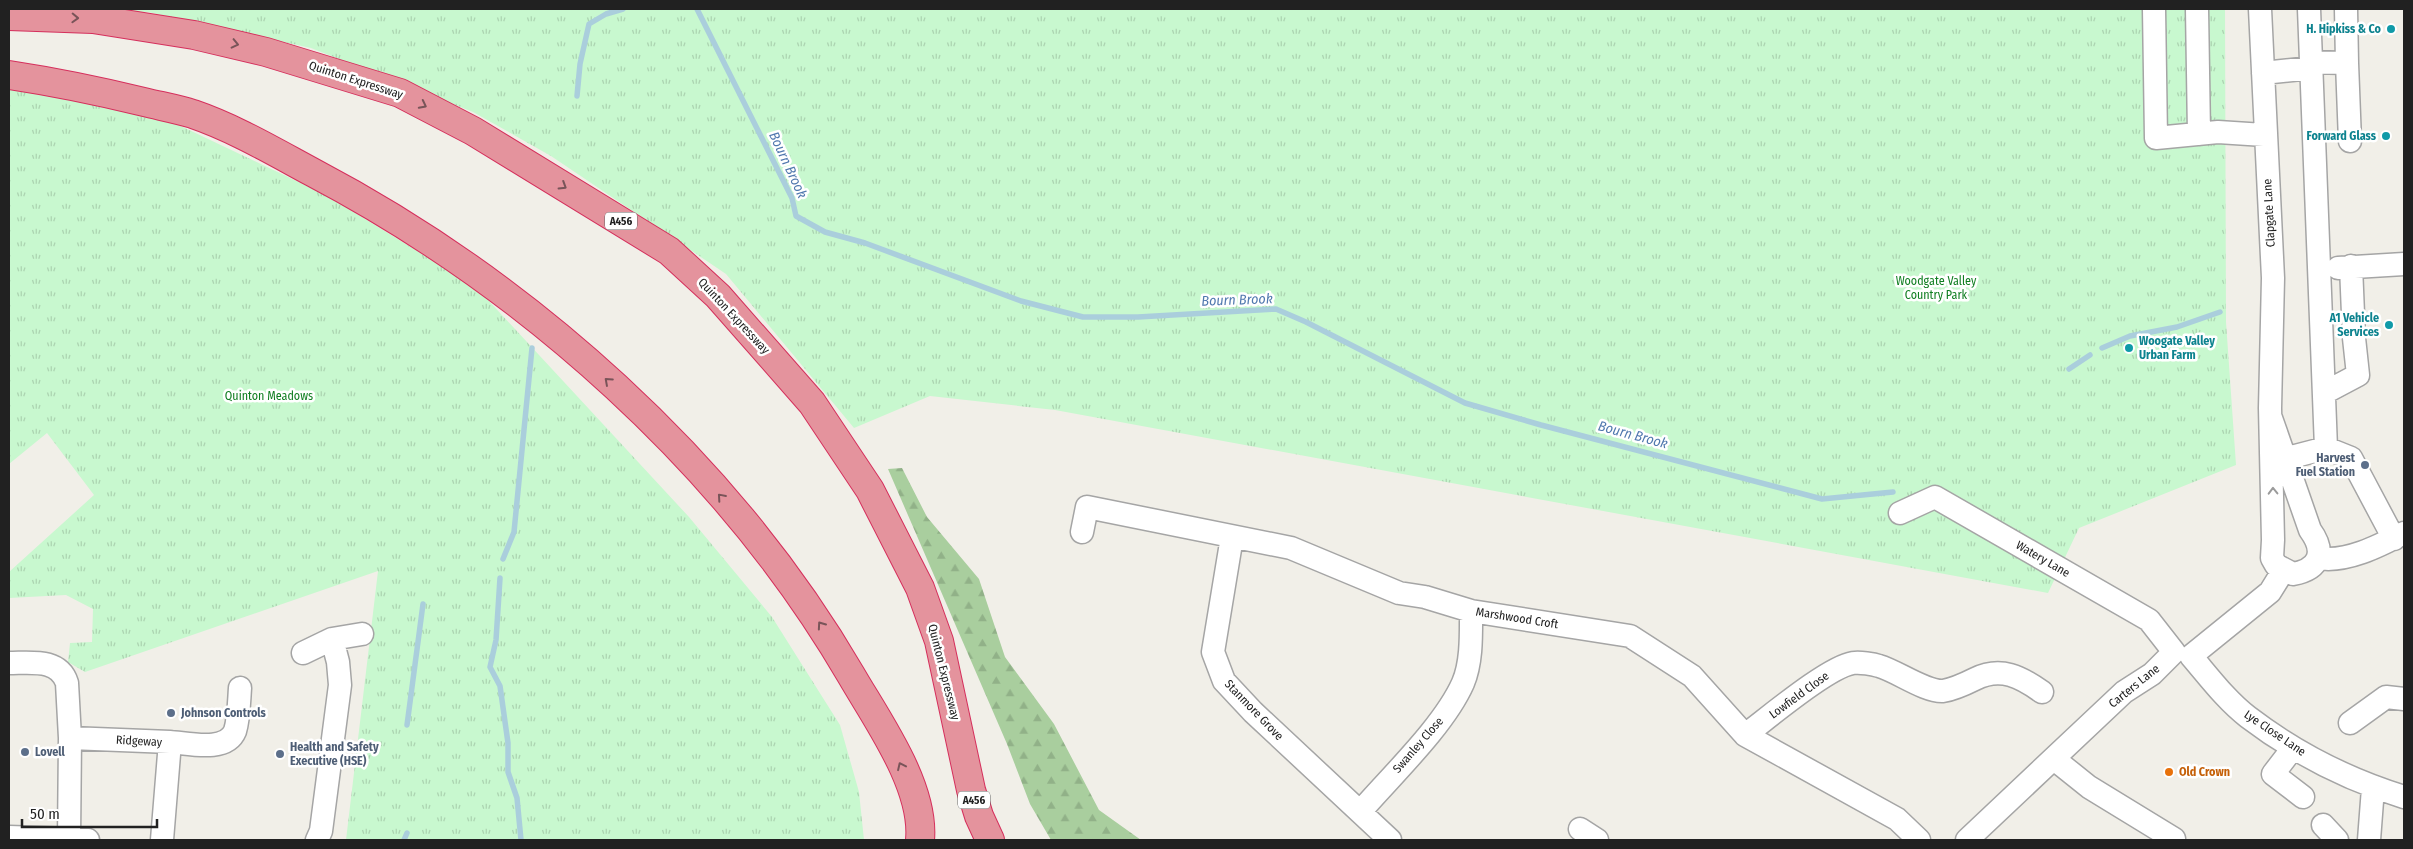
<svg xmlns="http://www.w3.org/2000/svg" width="2413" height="849" font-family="'Fira Sans Condensed',sans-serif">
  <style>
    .forest { fill: url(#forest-firs) }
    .park { fill: url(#park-tufts) }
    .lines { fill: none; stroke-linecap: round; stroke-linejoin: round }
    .stream { stroke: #aacedc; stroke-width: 5.5 }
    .minor-casing { stroke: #a5a5a5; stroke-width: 25 }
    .highway-casing { stroke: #d52f5c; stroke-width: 30 }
    .minor { stroke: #fff; stroke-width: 22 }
    .highway { stroke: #e4939d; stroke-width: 28 }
    .oneway { stroke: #795459 }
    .oneway2 { stroke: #9b9b9b }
    .culture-dot { fill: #0f9aa8; stroke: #fff; stroke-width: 2 }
    .service-dot { fill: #5c6f8a; stroke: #fff; stroke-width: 2 }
    .food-dot { fill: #e8710a; stroke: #fff; stroke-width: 2 }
    .labels { text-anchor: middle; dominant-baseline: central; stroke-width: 5; stroke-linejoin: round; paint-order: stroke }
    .shield { fill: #fff; stroke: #646464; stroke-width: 1 }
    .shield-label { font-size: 11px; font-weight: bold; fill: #212121 }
    .culture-label { font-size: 12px; font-weight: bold; fill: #0d838f; stroke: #fff; text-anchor: end }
    .street-label { font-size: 12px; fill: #212121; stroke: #fff }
    .park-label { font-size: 12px; fill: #107e21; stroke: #fff }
    .service-label { font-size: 12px; font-weight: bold; fill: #4e5e75; stroke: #fff; text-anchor: start }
    .food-label { font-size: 12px; font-weight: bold; fill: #c56008; stroke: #fff; text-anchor: start }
    .water-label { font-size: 14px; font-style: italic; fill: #5078ae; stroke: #fff }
  </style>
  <defs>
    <pattern id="forest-firs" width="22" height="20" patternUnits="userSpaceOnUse" patternTransform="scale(1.25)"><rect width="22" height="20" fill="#a9ce9e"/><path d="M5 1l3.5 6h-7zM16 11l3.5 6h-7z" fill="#91b188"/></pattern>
    <pattern id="park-tufts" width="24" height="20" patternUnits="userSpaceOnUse" patternTransform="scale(1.25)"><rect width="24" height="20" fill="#c8f8cf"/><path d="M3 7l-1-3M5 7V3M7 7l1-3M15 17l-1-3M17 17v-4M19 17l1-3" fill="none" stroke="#acd4b1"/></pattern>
  </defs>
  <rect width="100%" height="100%" fill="#f1efe8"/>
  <path class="forest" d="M 902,468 L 927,517 L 979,579 L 1005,657 L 1054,724 L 1099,810 L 1141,840 L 1051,840 L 1030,804 L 1007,744 L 888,469 Z"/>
  <path class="park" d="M 9,9 L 2225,9 L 2226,322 L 2236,465 L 2079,528 L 2048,593 L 1055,410 L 930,396 L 854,428 L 726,274 L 551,156 L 473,112 L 311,48 L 148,12 Z
    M 9,84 L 147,110 L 326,195 L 476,287 L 689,517 L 772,617 L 840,725 L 859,792 L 864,840 L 346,840 L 378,571 L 85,672 L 68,662 L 70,643 L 92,642 L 93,609 L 66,595 L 9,598 L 9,572 L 94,495 L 47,433 L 9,464 Z"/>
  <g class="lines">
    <path class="stream" d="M 697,9 L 792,198 L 796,216 L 825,232 L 865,243 L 1021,301 L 1083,317 L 1138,317 L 1276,309 L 1306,322 L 1465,403 L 1541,425 L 1822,499 L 1893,492
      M 577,96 L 580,64 L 589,24 L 606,14 L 623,9
      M 2102,348 L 2130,336 L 2177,327 L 2220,312
      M 2069,369 L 2090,355
      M 503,559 L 514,532 L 532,348
      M 500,578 L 496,640 L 490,667 L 500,686 L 508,743 L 508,772 L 517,798 L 521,840
      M 407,725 L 423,604
      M 404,840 L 407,833"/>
    <defs>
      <path id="minor" d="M 2154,9 L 2156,138 L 2218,132 L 2264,135
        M 2197,9 L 2199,134
        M 2260,9 L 2273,278 L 2270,408 L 2273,540 L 2272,558 L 2276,565 L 2293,574 C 2320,569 2326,552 2310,530 L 2271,418
        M 2309,9 L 2326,448
        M 2346,9 L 2347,63
        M 2311,62 L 2347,63 L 2350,141
        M 2263,73 L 2311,68
        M 2338,268 L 2404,264
        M 2324,393 L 2358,375 L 2354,338 L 2351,266
        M 2284,459 L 2326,448 L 2351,458 L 2394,539
        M 1900,513 L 1935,497 L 2149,620 L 2174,652
        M 1082,532 L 1087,507 L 1291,548 L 1399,593 L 1425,597 L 1471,611 L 1630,636 L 1692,676 L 1745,735 L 1897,819 L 1919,840
        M 1232,537 L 1213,652 L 1224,681 L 1253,712 L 1390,840
        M 2318,558 C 2346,563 2379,546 2404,533
        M 303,653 L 332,639 L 362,634
        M 2191,656 C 2209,677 2226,700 2248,717 C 2294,752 2349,780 2404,797
        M 2191,656 L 2270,592 L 2283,571
        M 9,663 C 31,663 59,658 67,683 L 70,738 L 69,839 L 88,840
        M 2350,723 L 2386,697 L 2404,699
        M 1745,735 C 1768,718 1828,667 1853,663 C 1860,662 1873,664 1879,666 C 1897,671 1925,692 1943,691 C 1955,689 1965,684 1975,679 C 2001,666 2021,677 2042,692
        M 70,738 L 170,742 L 162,840
        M 170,742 C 188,743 226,753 235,731 C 239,718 239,701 240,688
        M 2293,748 L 2273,774 L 2303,797
        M 2054,759 L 2089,787 L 2174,839
        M 1360,812 C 1391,776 1444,726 1463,683 C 1472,662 1471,634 1471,611
        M 2323,825 L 2337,840
        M 1580,829 L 1597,840
        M 9,837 L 69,839
        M 317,840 L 321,831 L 340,685 L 338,662 L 332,639
        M 1967,840 L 2124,692 L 2152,674 L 2174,652
        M 2369,840 L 2373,788"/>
      <path id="highway" d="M 9,16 L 93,19 L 194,35 L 266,52 L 400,93 L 473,131 L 669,251 L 718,296 L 812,403 L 870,490 L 920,588 L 939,641 L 971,790 L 979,816 L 990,840
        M 9,75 C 55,82 99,91 144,102 C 160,106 177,109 193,114 C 234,128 273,151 312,172 C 527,285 728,464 851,675 C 877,720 925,786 920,840"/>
    </defs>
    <use href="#minor" class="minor-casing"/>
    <use href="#highway" class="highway-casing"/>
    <use href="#minor" class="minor"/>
    <use href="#highway" class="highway"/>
  </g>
  <defs><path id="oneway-chevron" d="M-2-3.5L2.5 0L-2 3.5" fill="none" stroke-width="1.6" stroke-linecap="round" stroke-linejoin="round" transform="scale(1.25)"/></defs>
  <g class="oneway">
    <use href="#oneway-chevron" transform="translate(75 18) rotate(2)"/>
    <use href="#oneway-chevron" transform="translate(235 44) rotate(13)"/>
    <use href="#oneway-chevron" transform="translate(423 105) rotate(27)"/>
    <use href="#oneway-chevron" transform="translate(563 186) rotate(32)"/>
    <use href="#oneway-chevron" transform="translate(608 381) rotate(-138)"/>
    <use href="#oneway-chevron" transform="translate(721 497) rotate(-131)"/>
    <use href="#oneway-chevron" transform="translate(821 625) rotate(-125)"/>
    <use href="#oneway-chevron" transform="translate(901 766) rotate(-115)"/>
  </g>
  <use class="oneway2" href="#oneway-chevron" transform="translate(2273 491) rotate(-91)"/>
  <g class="culture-dot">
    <circle cx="2391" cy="29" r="5"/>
    <circle cx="2386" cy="136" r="5"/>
    <circle cx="2389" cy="325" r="5"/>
    <circle cx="2129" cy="348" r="5"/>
  </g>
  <g class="service-dot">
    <circle cx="2365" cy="465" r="5"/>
    <circle cx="171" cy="713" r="5"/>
    <circle cx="25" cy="752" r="5"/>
    <circle cx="280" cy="754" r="5"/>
  </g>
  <circle class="food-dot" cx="2169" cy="772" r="5"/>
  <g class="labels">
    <g class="shield">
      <rect x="605" y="212.5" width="32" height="17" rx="4"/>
      <rect x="958" y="791.5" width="32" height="17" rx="4"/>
    </g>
    <g class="shield-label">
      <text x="621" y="221">A456</text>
      <text x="974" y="800">A456</text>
    </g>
    <g class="culture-label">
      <text x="2381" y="29">H. Hipkiss &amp; Co</text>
      <text x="2376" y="136">Forward Glass</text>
      <text x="2379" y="318">A1 Vehicle<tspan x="2379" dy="14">Services</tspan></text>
      <text x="2139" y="341" text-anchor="start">Woogate Valley<tspan x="2139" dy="14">Urban Farm</tspan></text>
    </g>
    <g class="street-label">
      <text transform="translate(356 80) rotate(18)">Quinton Expressway</text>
      <text transform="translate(2269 213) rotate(-93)">Clapgate Lane</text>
      <text transform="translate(734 316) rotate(47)">Quinton Expressway</text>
      <text transform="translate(2043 559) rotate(30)">Watery Lane</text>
      <text transform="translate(1517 618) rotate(9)">Marshwood Croft</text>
      <text transform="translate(944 672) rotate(76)">Quinton Expressway</text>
      <text transform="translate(2134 686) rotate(-39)">Carters Lane</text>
      <text transform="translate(1799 695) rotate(-36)">Lowfield Close</text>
      <text transform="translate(1254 710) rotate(46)">Stanmore Grove</text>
      <text transform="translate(2275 733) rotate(34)">Lye Close Lane</text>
      <text transform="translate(139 741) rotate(3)">Ridgeway</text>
      <text transform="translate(1418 745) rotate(-49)">Swanley Close</text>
    </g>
    <g class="park-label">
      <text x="1936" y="281">Woodgate Valley<tspan x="1936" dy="14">Country Park</tspan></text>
      <text x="269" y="396">Quinton Meadows</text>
    </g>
    <g class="service-label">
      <text x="2355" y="458" text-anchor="end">Harvest<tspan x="2355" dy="14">Fuel Station</tspan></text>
      <text x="181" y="713">Johnson Controls</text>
      <text x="290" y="747">Health and Safety<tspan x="290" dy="14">Executive (HSE)</tspan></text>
      <text x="35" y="752">Lovell</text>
    </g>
    <g class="food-label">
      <text x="2179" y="772">Old Crown</text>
    </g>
    <g class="water-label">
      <text transform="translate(788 165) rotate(65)">Bourn Brook</text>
      <text transform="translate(1237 300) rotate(-2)">Bourn Brook</text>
      <text transform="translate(1633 435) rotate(15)">Bourn Brook</text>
    </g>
  </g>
  <rect width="2413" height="849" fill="none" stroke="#212121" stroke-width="20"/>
  <path d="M22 819v8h135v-8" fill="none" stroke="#212121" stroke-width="2.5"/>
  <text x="30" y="819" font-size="15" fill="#212121" stroke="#ffffff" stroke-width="4" paint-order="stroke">50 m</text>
</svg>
